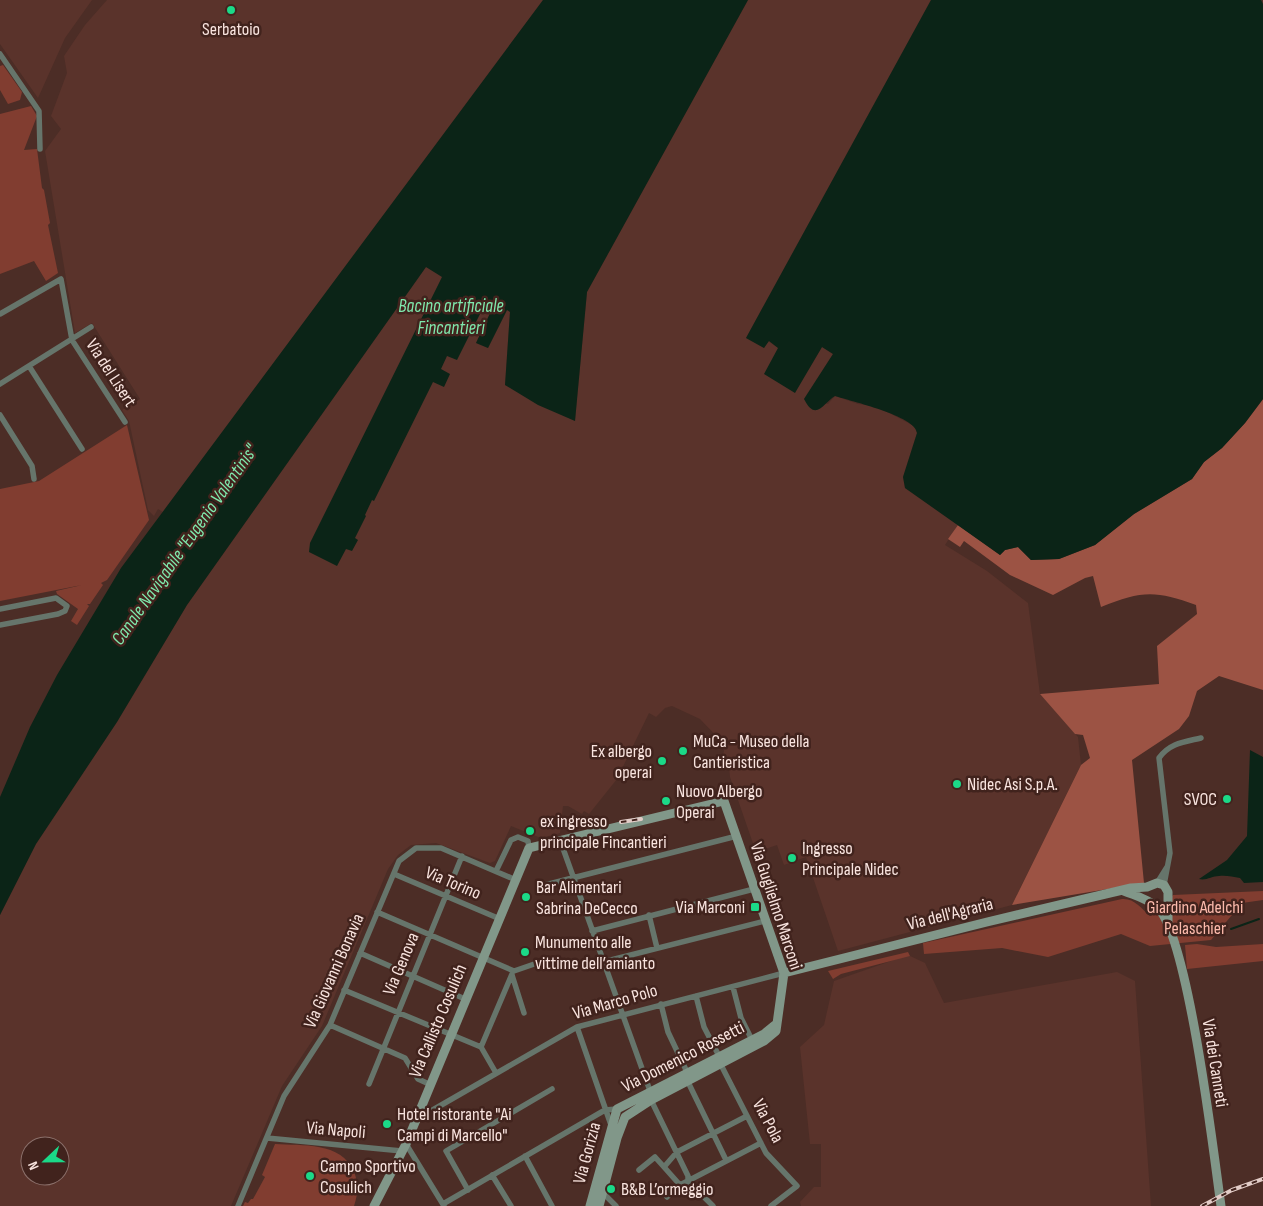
<svg xmlns="http://www.w3.org/2000/svg" width="1263" height="1206" font-family="'Sofia Sans Condensed',sans-serif">
  <style>
    .built { fill: #5a332b; fill-rule: evenodd }
    .green { fill: #813d30 }
    .forest { fill: #9c5344 }
    .water { fill: #0b2417 }
    .lines { fill: none; stroke-linecap: round; stroke-linejoin: round }
    .stream { stroke: #0b2417; stroke-width: 2 }
    .street { stroke: #66756b; stroke-width: 5.5 }
    .secondary { stroke: #819789; stroke-width: 9 }
    .rail-casing { stroke: #e2ccc7; stroke-width: 4 }
    .rail { stroke: #41231d; stroke-width: 2; stroke-dasharray: 5.5; stroke-linecap: butt }
    .poi-dot { fill: #1bd988; stroke: #41231d; stroke-width: 2 }
    .labels { text-anchor: middle; dominant-baseline: central; stroke-width: 5; stroke-linejoin: round; paint-order: stroke }
    .poi-label { font-size: 18px; fill: #f9e4df; stroke: #41231d; text-anchor: start }
    .street-label { font-size: 18px; fill: #f9e4df; stroke: #41231d }
    .park-label { font-size: 18px; fill: #fcbaac; stroke: #41231d }
    .water-label { font-size: 19px; font-style: italic; fill: #7fe9ad; stroke: #41231d }
  </style>
  <rect width="100%" height="100%" fill="#4c2d26"/>
  <path class="built" d="M 0,0 L 92,0 L 65,38 L 38,98 L 0,44 Z
    M 107,0 L 543,0 L 163,512 L 158,509 L 154,516 L 148,510 L 129,421 L 122,410 L 140,399 L 92,323 L 75,333 L 45,151 L 61,129 L 51,116 L 67,73 L 64,56 L 85,25 Z
    M 748,0 L 931,0 L 746,338 L 764,348 L 768,341 L 809,369 L 822,347 L 833,354 L 804,399 L 828,404 L 835,396 L 858,404 L 876,406 L 914,426 L 917,433 L 903,477 L 905,488 L 958,525 L 945,545 L 987,571 L 1028,603 L 1040,694 L 1078,737 L 1081,765 L 1012,905 L 838,951 L 806,857 L 784,865 L 777,845 L 756,852 L 730,777 L 729,765 L 721,756 L 724,752 L 724,744 L 700,719 L 672,706 L 665,708 L 656,717 L 649,713 L 617,779 L 589,814 L 584,811 L 582,814 L 568,806 L 563,806 L 560,833 L 541,838 L 511,826 L 495,861 L 490,863 L 436,843 L 411,845 L 398,855 L 388,869 L 322,1026 L 282,1086 L 231,1206 L 0,1206 L 0,915 L 36,844 L 117,722 L 187,605 L 426,267 L 443,276 L 440,281 L 493,307 L 476,343 L 488,348 L 507,310 L 510,311 L 505,385 L 575,421 L 587,292 ZM 30,1146 L 60,1146 L 60,1176 L 30,1176 Z
    M 908,955 L 925,963 L 944,1003 L 1117,972 L 1135,981 L 1151,1206 L 801,1206 L 800,1202 L 814,1187 L 821,1187 L 821,1144 L 810,1144 L 800,1047 L 824,1025 L 834,981 Z"/>
  <path class="green" d="M 3,65 L 22,92 L 20,100 L 8,104 L 0,90 L 0,66 Z
    M 31,106 L 37,116 L 24,150 L 37,149 L 42,188 L 44,190 L 50,223 L 48,225 L 58,273 L 46,281 L 34,261 L 0,274 L 0,114 Z
    M 127,425 L 149,520 L 107,580 L 101,583 L 103,585 L 90,604 L 87,604 L 89,606 L 77,625 L 71,621 L 78,609 L 57,594 L 56,591 L 82,585 L 0,601 L 0,489 L 39,481 Z
    M 1263,891 L 1263,900 L 1242,903 L 1211,940 L 1150,946 L 1121,934 L 1048,957 L 1002,948 L 924,954 L 923,943 L 1122,899 C 1134,898 1141,908 1150,916 L 1169,908 L 1169,900 L 1173,895 Z
    M 1197,944 L 1216,947 L 1263,944 L 1263,961 L 1187,969 L 1185,945 Z
    M 908,952 L 910,956 L 841,974 L 833,979 L 828,971 Z
    M 275,1144 C 302,1146 341,1141 354,1172 C 359,1184 358,1194 354,1206 L 243,1206 L 245,1202 L 248,1203 L 251,1199 L 253,1199 L 265,1177 L 262,1175 Z"/>
  <path class="forest" d="M 1263,399 L 1263,690 L 1219,676 L 1197,691 L 1189,716 L 1179,729 L 1132,760 L 1144,883 L 1012,905 L 1081,765 L 1090,758 L 1083,735 L 1075,734 L 1040,694 L 1159,684 L 1157,646 L 1197,614 L 1196,605 C 1155,590 1141,591 1101,607 L 1093,576 L 1085,578 L 1053,595 L 1010,575 L 964,541 L 960,547 L 948,539 L 958,525 L 1000,555 L 1005,550 L 1018,547 L 1031,560 L 1059,559 L 1095,545 L 1134,514 L 1192,479 L 1204,462 L 1222,448 L 1245,423 Z"/>
  <path class="water" d="M 543,0 L 748,0 L 587,292 L 575,421 L 538,405 L 505,385 L 510,312 L 507,310 L 488,348 L 476,343 L 493,307 L 485,304 L 457,360 L 447,356 L 441,369 L 450,374 L 444,387 L 433,382 L 374,501 L 372,500 L 365,515 L 366,516 L 355,538 L 358,540 L 352,551 L 346,549 L 337,566 L 309,552 L 310,543 L 442,277 L 426,267 L 187,605 L 117,722 L 36,844 L 0,915 L 0,797 L 30,727 L 57,675 L 121,568 Z
    M 931,0 L 1261,0 L 1263,4 L 1263,399 L 1245,423 L 1222,448 L 1204,462 L 1192,479 L 1134,514 L 1095,545 L 1059,559 L 1031,560 L 1018,547 L 1005,550 L 1000,555 L 905,488 L 903,477 L 917,433 C 916,416 850,401 835,396 C 824,402 816,423 804,399 L 833,354 L 822,347 L 795,393 L 764,374 L 778,348 L 769,341 L 764,348 L 746,338 Z
    M 1250,750 L 1263,757 L 1263,882 L 1244,883 L 1240,878 C 1233,877 1226,875 1219,876 C 1212,876 1206,881 1199,879 L 1227,860 L 1247,836 Z"/>
  <g class="lines">
    <path class="stream" d="M 1231,929 L 1259,919"/>
    <path class="street" d="M 0,54 L 39,111 L 40,149
      M 0,314 L 61,279 L 72,340 L 125,422
      M 29,366 L 82,449
      M 0,384 L 91,327
      M 0,415 L 32,466 L 34,479
      M 0,609 L 56,598 L 67,606 L 65,611 L 58,614 L 0,625
      M 560,840 L 649,1088 L 651,1100 L 688,1176 L 688,1181 L 713,1206
      M 496,871 L 511,840 L 518,837 L 528,841 L 529,848
      M 394,874 L 500,919
      M 1157,883 L 1167,867
      M 545,885 L 737,836
      M 1164,885 L 1170,853 L 1159,758 C 1170,743 1184,742 1201,738
      M 377,912 L 514,971 L 543,961
      M 649,915 L 657,948
      M 592,931 L 754,889
      M 360,953 L 465,999
      M 603,962 L 765,921
      M 512,975 L 524,1013
      M 733,987 L 741,1018 L 752,1040
      M 344,990 L 481,1047
      M 696,996 L 704,1027 L 719,1056
      M 661,1004 L 668,1032 L 687,1072
      M 330,1025 L 405,1058 L 418,1079 L 429,1084
      M 577,1027 L 611,1125
      M 719,1061 L 766,1153 L 797,1186 L 771,1206
      M 496,1073 L 481,1047 L 512,974
      M 688,1082 L 726,1160
      M 369,1084 L 462,856
      M 417,1119 L 577,1027 L 784,973
      M 267,1138 L 402,1151
      M 406,1144 L 444,1206
      M 525,1156 L 552,1206
      M 639,1170 L 655,1157 L 664,1167
      M 492,1175 L 511,1206
      M 680,1185 L 664,1167 L 677,1152 L 747,1116
      M 468,1190 L 446,1151 L 552,1089
      M 602,1192 L 616,1206
      M 667,1197 L 680,1185 L 761,1143
      M 443,1204 L 605,1110 L 617,1109
      M 238,1206 L 284,1096 L 330,1025 L 399,861 L 416,848 L 441,848 L 516,880"/>
    <path class="secondary" d="M 1124,891 C 1136,896 1146,898 1157,907 C 1188,934 1214,1156 1221,1206
      M 784,973 L 987,922 L 1131,888 L 1147,887 L 1157,883 L 1164,885 L 1168,892 L 1168,927
      M 374,1206 L 406,1144 L 529,848 L 724,801 L 784,973 L 776,1031 L 764,1041 L 651,1100 L 625,1117 L 617,1138 L 599,1206
      M 590,1206 L 617,1109 L 764,1034 L 775,1025"/>
    <defs>
      <path id="rail" d="M 621,822 L 641,819
        M 1202,1206 L 1232,1190 L 1263,1179"/>
    </defs>
    <use href="#rail" class="rail-casing"/>
    <use href="#rail" class="rail"/>
  </g>
  <g class="poi-dot">
    <circle cx="231" cy="10" r="5"/>
    <circle cx="683" cy="751" r="5"/>
    <circle cx="662" cy="761" r="5"/>
    <circle cx="957" cy="784" r="5"/>
    <circle cx="1227" cy="799" r="5"/>
    <circle cx="666" cy="801" r="5"/>
    <circle cx="530" cy="831" r="5"/>
    <circle cx="792" cy="858" r="5"/>
    <circle cx="526" cy="897" r="5"/>
    <rect x="750" y="902" width="10" height="10" rx="2.5"/>
    <circle cx="525" cy="952" r="5"/>
    <circle cx="387" cy="1124" r="5"/>
    <circle cx="310" cy="1176" r="5"/>
    <circle cx="611" cy="1189" r="5"/>
  </g>
  <g class="labels">
    <g class="poi-label">
      <text x="231" y="29" text-anchor="middle">Serbatoio</text>
      <text x="693" y="741">MuCa - Museo della<tspan x="693" dy="21">Cantieristica</tspan></text>
      <text x="652" y="751" text-anchor="end">Ex albergo<tspan x="652" dy="21">operai</tspan></text>
      <text x="967" y="784">Nidec Asi S.p.A.</text>
      <text x="676" y="791">Nuovo Albergo<tspan x="676" dy="21">Operai</tspan></text>
      <text x="1217" y="799" text-anchor="end">SVOC</text>
      <text x="540" y="821">ex ingresso<tspan x="540" dy="21">principale Fincantieri</tspan></text>
      <text x="802" y="848">Ingresso<tspan x="802" dy="21">Principale Nidec</tspan></text>
      <text x="536" y="887">Bar Alimentari<tspan x="536" dy="21">Sabrina DeCecco</tspan></text>
      <text x="745" y="907" text-anchor="end">Via Marconi</text>
      <text x="535" y="942">Munumento alle<tspan x="535" dy="21">vittime dell’amianto</tspan></text>
      <text x="397" y="1114">Hotel ristorante "Ai<tspan x="397" dy="21">Campi di Marcello"</tspan></text>
      <text x="320" y="1166">Campo Sportivo<tspan x="320" dy="21">Cosulich</tspan></text>
      <text x="621" y="1189">B&amp;B L’ormeggio</text>
    </g>
    <g class="street-label">
      <text transform="translate(111 373) rotate(57)">Via del Lisert</text>
      <text transform="translate(453 883) rotate(23)">Via Torino</text>
      <text transform="translate(776 906) rotate(72)">Via Guglielmo Marconi</text>
      <text transform="translate(950 914) rotate(-14)">Via dell'Agraria</text>
      <text transform="translate(401 964) rotate(-67)">Via Genova</text>
      <text transform="translate(334 971) rotate(-66)">Via Giovanni Bonavia</text>
      <text transform="translate(615 1002) rotate(-16)">Via Marco Polo</text>
      <text transform="translate(438 1021) rotate(-67)">Via Callisto Cosulich</text>
      <text transform="translate(683 1057) rotate(-27)">Via Domenico Rossetti</text>
      <text transform="translate(1215 1063) rotate(81)">Via dei Canneti</text>
      <text transform="translate(768 1121) rotate(62)">Via Pola</text>
      <text transform="translate(336 1130) rotate(5)">Via Napoli</text>
      <text transform="translate(587 1153) rotate(-75)">Via Gorizia</text>
    </g>
    <g class="park-label">
      <text x="1195" y="907">Giardino Adelchi<tspan x="1195" dy="21">Pelaschier</tspan></text>
    </g>
    <g class="water-label">
      <text x="451" y="306">Bacino artificiale<tspan x="451" dy="22">Fincantieri</tspan></text>
      <text transform="translate(185 545) rotate(-55)">Canale Navigabile "Eugenio Valentinis"</text>
    </g>
  </g>
  <g transform="translate(45 1161) rotate(248)"><circle r="24" fill="#41231d" stroke="#8b706b"/>
  <path d="M0-4L9 19L0 12L-9 19Z" fill="#1bd988"/>
  <text y="-8" font-size="14" font-weight="bold" text-anchor="middle" fill="#f9e4df">N</text>
  </g>
</svg>
